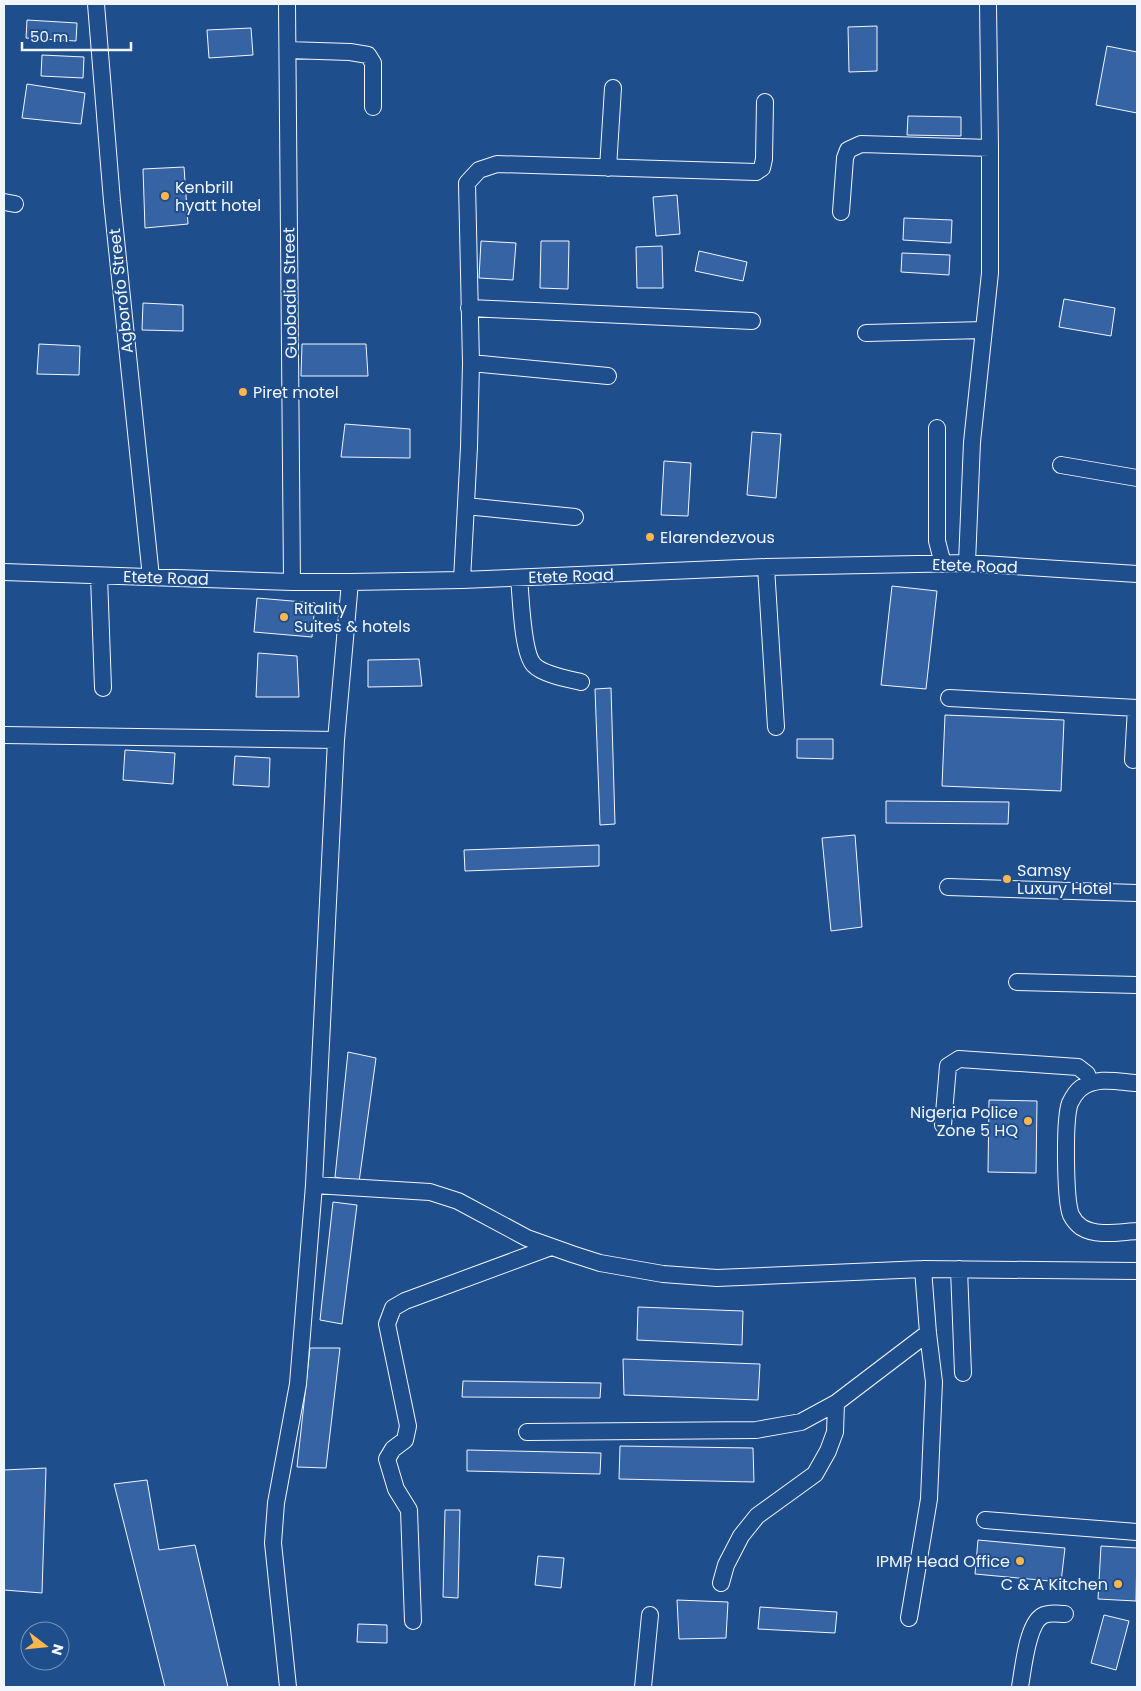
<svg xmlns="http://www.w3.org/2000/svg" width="1141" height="1691" font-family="Poppins,sans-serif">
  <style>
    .building { fill: #3563a3; stroke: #f2f6ff }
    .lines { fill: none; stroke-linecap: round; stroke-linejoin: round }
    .minor-casing { stroke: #f2f6ff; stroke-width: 18 }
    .minor { stroke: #1f4e8c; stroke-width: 16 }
    .poi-dot { fill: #ffb74d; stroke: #1f4e8c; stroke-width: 2 }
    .labels { text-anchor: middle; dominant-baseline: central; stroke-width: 4; stroke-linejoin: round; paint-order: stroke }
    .poi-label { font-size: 16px; fill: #f2f6ff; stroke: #1f4e8c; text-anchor: start }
    .street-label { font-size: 16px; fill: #f2f6ff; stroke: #1f4e8c }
  </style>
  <rect width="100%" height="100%" fill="#1f4e8c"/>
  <path class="building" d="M 27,20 L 77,23 L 76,41 L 26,38 Z
    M 877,26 L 877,71 L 849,72 L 848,27 Z
    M 251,28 L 253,55 L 209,58 L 207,30 Z
    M 1107,46 L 1137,52 L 1137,113 L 1096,105 Z
    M 42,55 L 84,57 L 83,78 L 41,76 Z
    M 27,84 L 85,93 L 81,124 L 22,118 Z
    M 908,116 L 961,117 L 961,136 L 907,135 Z
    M 184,167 L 188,224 L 145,228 L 143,169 Z
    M 677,195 L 680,234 L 656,236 L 653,197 Z
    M 904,218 L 952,220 L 951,243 L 903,240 Z
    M 481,241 L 516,243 L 513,280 L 479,278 Z
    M 541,241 L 569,241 L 568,289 L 540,288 Z
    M 662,246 L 663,288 L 637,288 L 636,247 Z
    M 699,251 L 747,262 L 743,281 L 695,271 Z
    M 902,253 L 950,255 L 949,275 L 901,272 Z
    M 1064,299 L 1115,308 L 1111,336 L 1059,327 Z
    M 143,303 L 183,305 L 183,331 L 142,330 Z
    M 39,344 L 80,346 L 79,375 L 37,374 Z
    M 302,344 L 366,344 L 368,376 L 301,376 Z
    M 345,424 L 410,429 L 410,458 L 341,457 Z
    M 752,432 L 781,434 L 776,498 L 747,495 Z
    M 664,461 L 691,463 L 688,516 L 661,515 Z
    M 892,586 L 937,591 L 926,689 L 881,685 Z
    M 257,598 L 315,603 L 312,637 L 254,632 Z
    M 258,653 L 297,656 L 299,697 L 256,697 Z
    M 419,659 L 422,686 L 368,687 L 368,660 Z
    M 611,688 L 615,824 L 600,825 L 595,689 Z
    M 945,715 L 1064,720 L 1061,791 L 942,786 Z
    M 797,739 L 833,739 L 833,759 L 797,758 Z
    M 125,750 L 175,753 L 173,784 L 123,780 Z
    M 235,756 L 270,758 L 269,787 L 233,785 Z
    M 886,801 L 1009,802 L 1008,824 L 886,823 Z
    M 855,835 L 862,927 L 831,931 L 822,838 Z
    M 599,845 L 599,866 L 465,871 L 464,850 Z
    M 348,1052 L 376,1058 L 359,1182 L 335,1177 Z
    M 989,1100 L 1037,1101 L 1036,1173 L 988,1172 Z
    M 333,1202 L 357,1205 L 342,1324 L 320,1320 Z
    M 638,1307 L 743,1311 L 742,1345 L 637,1340 Z
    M 310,1348 L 340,1348 L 326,1468 L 297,1467 Z
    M 623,1359 L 760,1364 L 758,1400 L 624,1395 Z
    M 463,1381 L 601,1383 L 600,1398 L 462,1397 Z
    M 620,1446 L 753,1448 L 754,1482 L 619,1479 Z
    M 467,1450 L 601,1453 L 600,1474 L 467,1471 Z
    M 46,1468 L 42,1593 L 4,1590 L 4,1470 Z
    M 147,1480 L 159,1550 L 195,1545 L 228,1687 L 165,1687 L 114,1484 Z
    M 445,1510 L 460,1510 L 458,1598 L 443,1597 Z
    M 978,1540 L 1065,1548 L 1061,1582 L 975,1574 Z
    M 1101,1546 L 1137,1548 L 1136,1601 L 1098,1599 Z
    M 538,1556 L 564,1558 L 561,1588 L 535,1585 Z
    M 677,1600 L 728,1602 L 726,1638 L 679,1639 Z
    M 760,1607 L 837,1612 L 835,1633 L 758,1629 Z
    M 1104,1615 L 1129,1621 L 1116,1670 L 1091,1663 Z
    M 358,1624 L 387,1625 L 387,1643 L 357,1642 Z"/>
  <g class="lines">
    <defs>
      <path id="minor" d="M 96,4 L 112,201 L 151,577
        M 287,4 L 292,582
        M 288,50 L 350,52 L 368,55 L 373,63 L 373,107
        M 608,168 L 613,88
        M 4,202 L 15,204
        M 841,212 L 845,158 L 848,150 L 861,144 L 990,148
        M 469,308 L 752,321
        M 866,333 L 984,330
        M 471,363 L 608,376
        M 937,428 L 937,541 L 943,564
        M 1061,465 L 1137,478
        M 466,506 L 575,517
        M 967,563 L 972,442 L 990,273 L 990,148 L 988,4
        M 766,567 L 776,727
        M 4,572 L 292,582 L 350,582 L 462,580 L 766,567 L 967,563 L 1137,574
        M 99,576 L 103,688
        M 519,578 C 521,596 522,653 534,665 C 542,674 568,679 581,682
        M 462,580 L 469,447 L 471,363 L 467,183 L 479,170 L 497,164 L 756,172 L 762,168 L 764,159 L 765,102
        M 949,698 L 1137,708
        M 4,735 L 336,740
        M 1133,760 L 1136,708
        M 948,887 L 1137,893
        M 1017,982 L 1137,985
        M 1137,1083 C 1119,1082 1097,1076 1081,1088 C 1077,1091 1072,1099 1070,1103 C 1064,1119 1065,1200 1071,1215 C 1073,1219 1077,1224 1081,1227 C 1097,1237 1119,1232 1137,1231
        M 943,1125 L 948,1066 L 959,1059 L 1078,1067 L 1087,1074 L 1090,1083
        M 314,1185 L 430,1192 L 458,1201 L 527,1238 L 572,1254 L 600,1263 L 663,1274 L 717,1278 L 923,1269 L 1137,1271
        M 959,1269 L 963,1373
        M 527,1432 L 756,1430 L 801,1422 L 836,1403 L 928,1333
        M 985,1520 L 1137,1532
        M 721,1583 L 726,1565 L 741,1536 L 757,1516 L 815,1474 L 828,1451 L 835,1432 L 836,1403
        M 909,1618 L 929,1499 L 934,1382 L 928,1333 L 923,1269
        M 413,1621 L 409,1510 L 396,1489 L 387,1459 L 393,1449 L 405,1440 L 408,1426 L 387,1324 L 393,1308 L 405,1301 L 551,1247
        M 288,1687 L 273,1543 L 276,1503 L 298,1384 L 314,1185 L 336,740 L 350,582
        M 643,1687 L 650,1615
        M 1020,1687 C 1023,1670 1027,1625 1042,1616 C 1049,1612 1058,1614 1065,1614"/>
    </defs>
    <use href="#minor" class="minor-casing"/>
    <use href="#minor" class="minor"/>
  </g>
  <g class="poi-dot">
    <circle cx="165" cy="196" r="5"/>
    <circle cx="243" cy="392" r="5"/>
    <circle cx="650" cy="537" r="5"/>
    <circle cx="284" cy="617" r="5"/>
    <circle cx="1007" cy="879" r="5"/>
    <circle cx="1028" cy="1121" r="5"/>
    <circle cx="1020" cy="1561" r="5"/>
    <circle cx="1118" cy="1584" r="5"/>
  </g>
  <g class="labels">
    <g class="poi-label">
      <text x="175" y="187">Kenbrill<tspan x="175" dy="18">hyatt hotel</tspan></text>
      <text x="253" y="392">Piret motel</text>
      <text x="660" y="537">Elarendezvous</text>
      <text x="294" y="608">Ritality<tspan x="294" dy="18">Suites &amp; hotels</tspan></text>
      <text x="1017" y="870">Samsy<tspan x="1017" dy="18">Luxury Hotel</tspan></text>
      <text x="1018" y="1112" text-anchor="end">Nigeria Police<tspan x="1018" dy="18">Zone 5 HQ</tspan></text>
      <text x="1010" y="1561" text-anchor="end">IPMP Head Office</text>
      <text x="1108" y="1584" text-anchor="end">C &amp; A Kitchen</text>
    </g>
    <g class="street-label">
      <text transform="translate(121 291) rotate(-96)">Agborofo Street</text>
      <text transform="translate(290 293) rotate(-91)">Guobadia Street</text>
      <text transform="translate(975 566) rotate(2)">Etete Road</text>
      <text transform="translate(571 576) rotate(-2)">Etete Road</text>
      <text transform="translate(166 578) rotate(2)">Etete Road</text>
    </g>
  </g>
  <rect width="1141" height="1691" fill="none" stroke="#f2f6ff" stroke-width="10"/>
  <g transform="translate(45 1646) rotate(106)"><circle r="24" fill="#1f4e8c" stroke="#7391ba"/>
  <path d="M0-4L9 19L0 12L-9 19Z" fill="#ffb74d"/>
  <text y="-8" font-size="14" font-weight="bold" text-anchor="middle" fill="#f2f6ff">N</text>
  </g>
  <path d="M22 42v8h109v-8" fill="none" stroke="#f2f6ff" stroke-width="2.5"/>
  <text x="30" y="42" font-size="15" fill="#f2f6ff" stroke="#1f4e8c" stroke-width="4" paint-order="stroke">50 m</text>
</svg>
